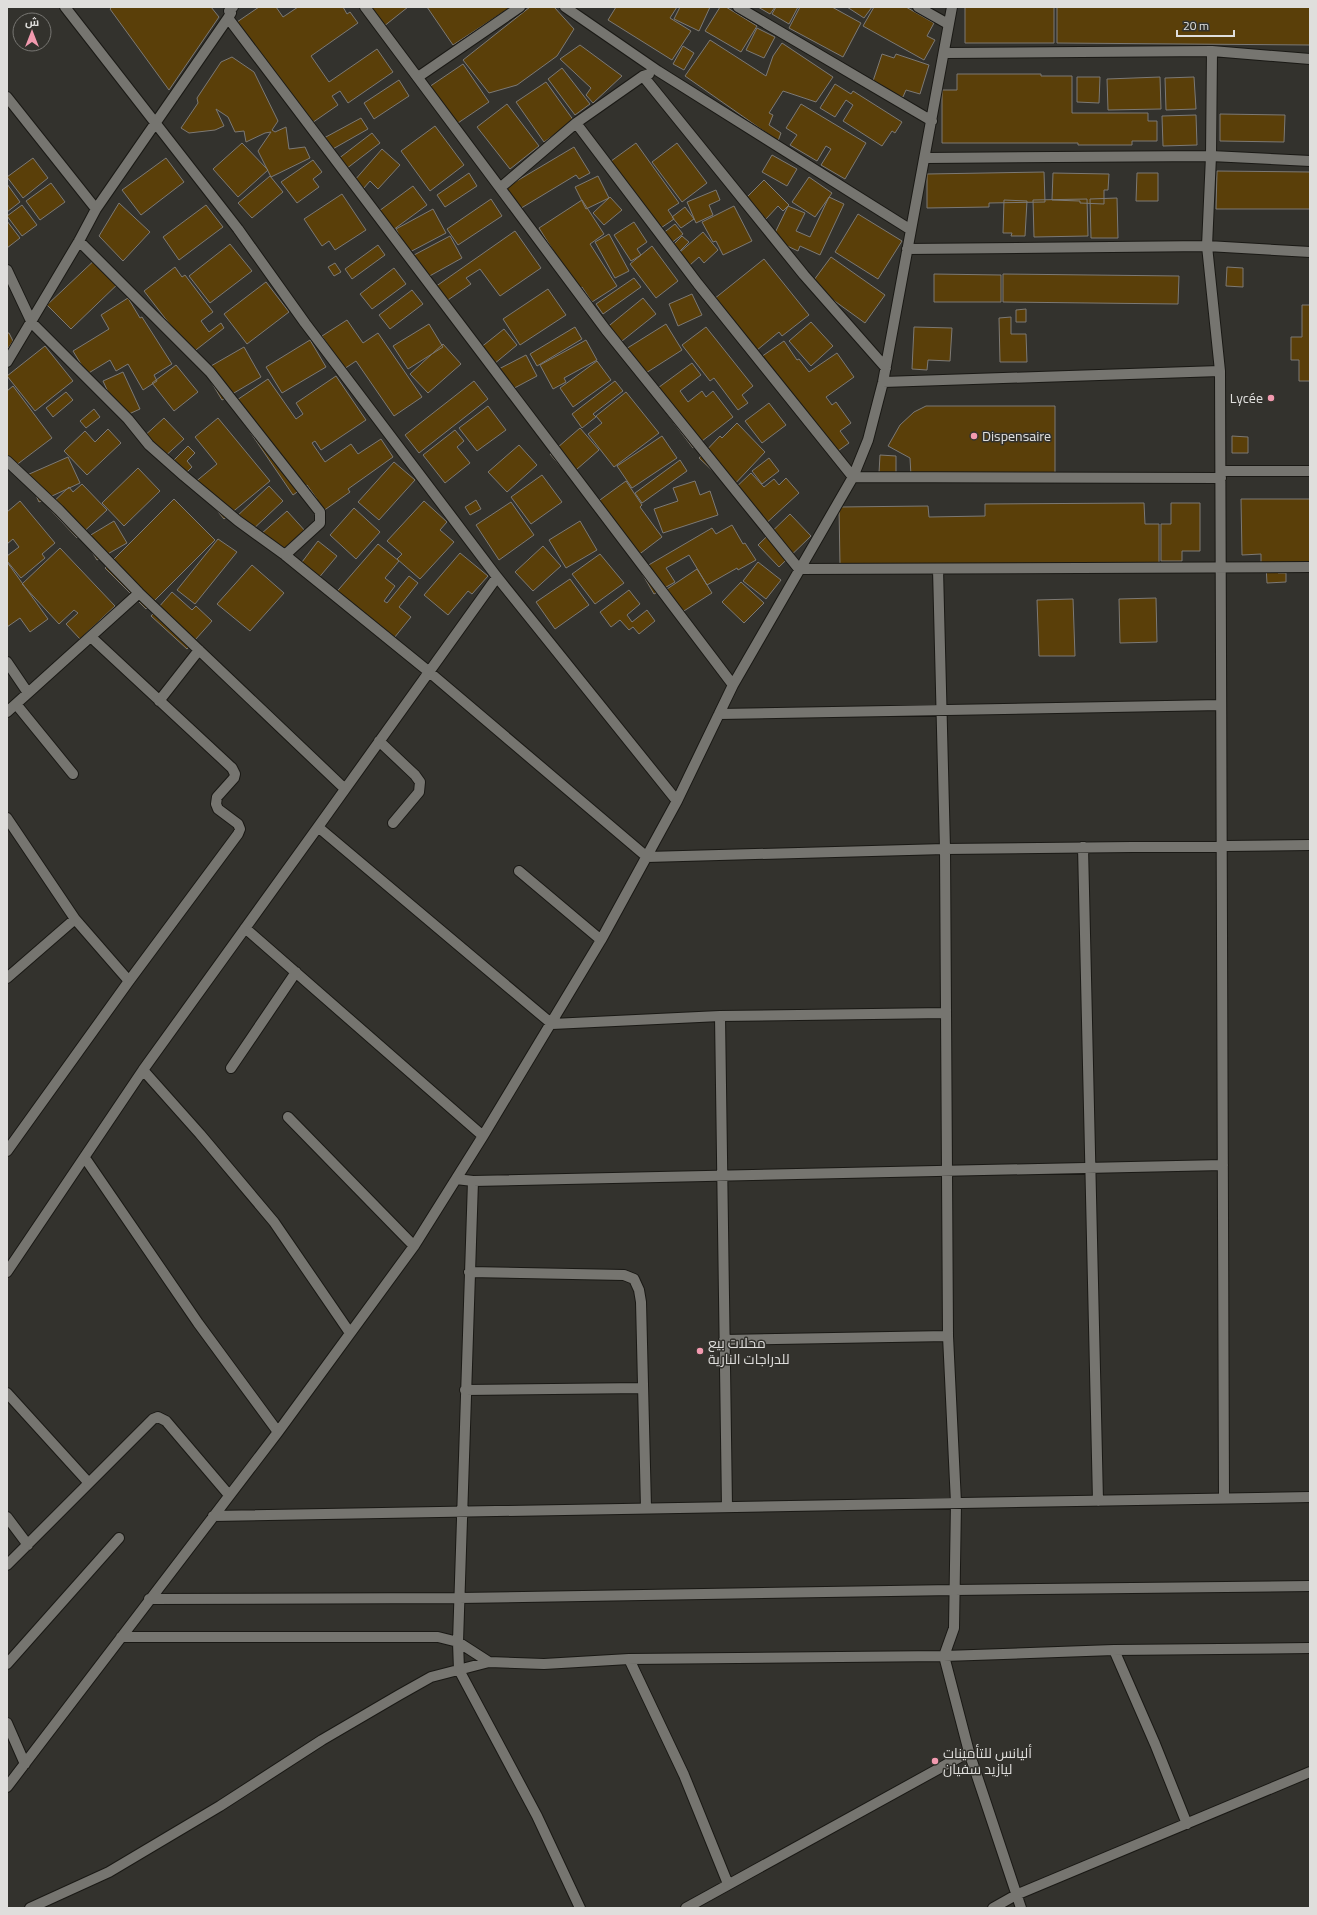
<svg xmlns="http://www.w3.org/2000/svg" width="1317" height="1915" font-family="Georgia,Cairo,serif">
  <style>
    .building { fill: #5a3f09; stroke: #7c7975 }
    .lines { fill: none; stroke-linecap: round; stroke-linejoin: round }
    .minor-casing { stroke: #1a1915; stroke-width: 12 }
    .minor { stroke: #767570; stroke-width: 10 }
    .poi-dot { fill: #f29aaf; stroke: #33322d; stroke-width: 1.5 }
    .labels { text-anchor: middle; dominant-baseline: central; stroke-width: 3; stroke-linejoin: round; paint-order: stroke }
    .poi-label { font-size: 14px; fill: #dfdedc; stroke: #33322d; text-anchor: start }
  </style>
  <rect width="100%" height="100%" fill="#33322d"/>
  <path class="building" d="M 112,7 L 211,7 L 219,17 L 169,90 L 110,9 Z
    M 259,7 L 276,7 L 283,17 L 298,7 L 343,7 L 347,14 L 350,12 L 358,23 L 311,56 L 329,82 L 377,49 L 393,72 L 348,103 L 340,91 L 332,96 L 338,105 L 309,125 L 237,22 Z
    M 366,7 L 408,7 L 383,27 Z
    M 427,7 L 511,7 L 453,45 Z
    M 530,7 L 554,7 L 574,29 L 557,56 L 517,85 L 489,93 L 463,60 Z
    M 616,7 L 677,7 L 670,18 L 691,31 L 672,60 L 608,20 Z
    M 680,7 L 710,7 L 699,31 L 674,19 Z
    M 720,7 L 726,7 L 757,26 L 741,52 L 705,31 Z
    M 758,7 L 775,7 L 770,14 Z
    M 776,7 L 798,7 L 789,24 L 772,14 Z
    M 800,7 L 832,7 L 861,23 L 843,57 L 789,28 Z
    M 847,7 L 872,7 L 864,18 Z
    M 874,7 L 906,7 L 934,23 L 927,36 L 935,40 L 924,60 L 863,26 Z
    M 965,7 L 1054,7 L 1054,43 L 965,43 Z
    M 1057,7 L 1310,7 L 1310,45 L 1057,43 Z
    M 757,28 L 775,37 L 764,58 L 746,50 Z
    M 710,40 L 766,76 L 773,56 L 782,43 L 833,77 L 816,102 L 783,91 L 769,113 L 773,115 L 769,125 L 781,133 L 778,141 L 685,76 Z
    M 580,45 L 622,76 L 593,103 L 586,95 L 591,88 L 560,59 Z
    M 683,46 L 694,53 L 684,70 L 673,64 Z
    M 882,54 L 894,58 L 896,54 L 929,65 L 920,94 L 906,90 L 903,97 L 871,87 Z
    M 232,57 L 254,72 L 278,121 L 272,130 L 275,132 L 286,127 L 289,149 L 305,147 L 310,158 L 271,177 L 258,151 L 271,132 L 265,133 L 246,142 L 244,131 L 235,132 L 228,117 L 216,109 L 224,126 L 215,130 L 189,133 L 181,128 L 198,103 L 197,98 L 221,62 Z
    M 463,64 L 489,102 L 455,125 L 429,87 Z
    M 562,68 L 590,104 L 575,115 L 548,79 Z
    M 957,74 L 1041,74 L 1041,76 L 1072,76 L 1072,113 L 1148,113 L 1148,121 L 1157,121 L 1157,141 L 1132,141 L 1132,145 L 1078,145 L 1078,143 L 942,143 L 942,90 L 957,90 Z
    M 1077,77 L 1100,77 L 1099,103 L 1077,102 Z
    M 1160,77 L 1161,109 L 1108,110 L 1107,79 Z
    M 1194,77 L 1196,109 L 1166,110 L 1165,78 Z
    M 399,80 L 409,96 L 374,119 L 364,103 Z
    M 546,82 L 574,121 L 544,142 L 516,102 Z
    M 835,84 L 851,94 L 853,91 L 902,122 L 895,133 L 892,131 L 882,146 L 843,121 L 853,105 L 846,100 L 835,117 L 820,108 Z
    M 507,104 L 539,146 L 510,169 L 477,127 Z
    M 801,104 L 866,143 L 845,179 L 821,165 L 831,149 L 826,146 L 817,161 L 790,145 L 797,135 L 786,128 Z
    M 1220,114 L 1285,115 L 1284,142 L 1220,141 Z
    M 1196,115 L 1197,145 L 1163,146 L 1162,116 Z
    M 361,118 L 368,129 L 331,150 L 324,138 Z
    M 435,126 L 464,165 L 430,191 L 401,151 Z
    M 372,133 L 380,143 L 346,169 L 338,159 Z
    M 242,143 L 268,170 L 238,197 L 213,169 Z
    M 636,143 L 679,203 L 668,210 L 674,219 L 655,232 L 607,164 Z
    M 677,143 L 707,183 L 682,202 L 652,162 Z
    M 574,147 L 590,173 L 579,179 L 576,175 L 518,210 L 505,188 Z
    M 382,149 L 400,165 L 378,189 L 370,181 L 363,189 L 354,181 Z
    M 772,155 L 797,169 L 787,186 L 762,172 Z
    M 33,158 L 48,178 L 23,198 L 7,177 Z
    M 166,158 L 184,182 L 141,215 L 122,190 Z
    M 313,160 L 322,172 L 313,179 L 319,187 L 297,203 L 281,182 Z
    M 1217,171 L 1310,172 L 1310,209 L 1216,209 Z
    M 1044,172 L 1045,202 L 989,203 L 989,207 L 927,208 L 927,174 Z
    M 469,173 L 477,186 L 445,207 L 437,195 Z
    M 1053,173 L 1109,174 L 1108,190 L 1104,190 L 1104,204 L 1080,203 L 1080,201 L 1052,200 Z
    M 1137,173 L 1158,173 L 1158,201 L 1136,201 Z
    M 270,176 L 283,192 L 252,218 L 238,203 Z
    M 598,176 L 609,198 L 586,209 L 575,187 Z
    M 809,177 L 832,193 L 815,217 L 792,202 Z
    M 764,180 L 789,205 L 783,211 L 778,206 L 766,219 L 746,198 Z
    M 51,183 L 65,202 L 40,220 L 26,201 Z
    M 7,184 L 20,202 L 7,212 Z
    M 413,186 L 427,205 L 393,230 L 379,211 Z
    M 716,190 L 720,200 L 709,205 L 713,215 L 696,223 L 687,202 Z
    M 342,194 L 366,230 L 335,250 L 329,241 L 322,246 L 304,219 Z
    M 610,197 L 622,210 L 604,225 L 593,213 Z
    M 829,197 L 844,204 L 820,255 L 800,246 L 798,251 L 772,239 L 788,206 L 805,213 L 796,231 L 810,237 Z
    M 1117,198 L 1118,238 L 1091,238 L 1090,199 Z
    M 491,199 L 502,216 L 458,245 L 447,229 Z
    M 1087,199 L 1088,236 L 1034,237 L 1033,200 Z
    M 582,200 L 604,234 L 590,244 L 617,286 L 592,302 L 582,287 L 578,290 L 539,228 Z
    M 1004,200 L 1027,201 L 1025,236 L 1011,236 L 1012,233 L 1003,233 Z
    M 119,203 L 150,232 L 123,261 L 99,236 Z
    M 22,205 L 37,225 L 22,236 L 7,216 Z
    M 206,205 L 223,227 L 179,260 L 163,237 Z
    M 734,206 L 752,241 L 723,255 L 716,241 L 713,242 L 702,222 Z
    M 685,207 L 694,219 L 681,228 L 672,217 Z
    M 433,209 L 446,233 L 408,253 L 396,229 Z
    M 858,214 L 902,241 L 878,279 L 835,252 Z
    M 7,221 L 20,238 L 7,248 Z
    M 634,222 L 647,242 L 637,249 L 641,255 L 631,261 L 614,235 Z
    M 675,224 L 683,234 L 670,244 L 662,234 Z
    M 515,231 L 541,268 L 500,296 L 480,269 L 466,278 L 471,284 L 445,302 L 435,287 Z
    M 703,232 L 718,250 L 704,263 L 699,257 L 690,265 L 679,253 Z
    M 609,234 L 629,271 L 615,278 L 595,242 Z
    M 450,236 L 462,258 L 426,278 L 414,255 Z
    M 682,236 L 689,242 L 679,252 L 672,246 Z
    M 230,244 L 252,271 L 210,303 L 189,276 Z
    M 378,245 L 385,255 L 352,279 L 345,269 Z
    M 652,246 L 678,281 L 656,298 L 630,264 Z
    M 100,255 L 123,279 L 71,329 L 47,305 Z
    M 831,257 L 885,295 L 865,323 L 811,284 Z
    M 764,259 L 809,315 L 782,336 L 779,332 L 751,355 L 709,303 Z
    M 335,263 L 341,272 L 334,276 L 328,267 Z
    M 175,267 L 182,277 L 185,275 L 213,312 L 201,321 L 209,332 L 221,323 L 224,328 L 192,353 L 144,291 Z
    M 1227,267 L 1243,268 L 1243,287 L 1226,286 Z
    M 394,268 L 406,284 L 372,309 L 360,294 Z
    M 934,274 L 1001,275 L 1001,302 L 934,302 Z
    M 1003,274 L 1179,276 L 1178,304 L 1003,302 Z
    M 634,278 L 641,287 L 603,314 L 596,304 Z
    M 266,282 L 289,312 L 247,344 L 224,314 Z
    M 548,289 L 566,315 L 520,345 L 503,319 Z
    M 412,290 L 423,304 L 390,329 L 379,315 Z
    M 692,294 L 702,315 L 678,326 L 669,304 Z
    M 128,298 L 140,318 L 142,317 L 172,364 L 154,375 L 157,381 L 143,390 L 128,364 L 116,371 L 110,360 L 87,374 L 73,351 L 109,329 L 101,315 Z
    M 643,298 L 656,314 L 617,345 L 605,329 Z
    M 1302,305 L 1310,305 L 1310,381 L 1299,381 L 1299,360 L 1291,360 L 1291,337 L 1302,337 Z
    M 1026,309 L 1026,322 L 1016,322 L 1016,310 Z
    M 1011,317 L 1011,334 L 1026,334 L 1027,362 L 1000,362 L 999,318 Z
    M 347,320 L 363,343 L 378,333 L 422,397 L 394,416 L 356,361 L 344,369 L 322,336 Z
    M 811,322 L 833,346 L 811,366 L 789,341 Z
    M 429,324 L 443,347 L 408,369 L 393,346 Z
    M 666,324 L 682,350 L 638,378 L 621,352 Z
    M 575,327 L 582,339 L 537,366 L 530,354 Z
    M 706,327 L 753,386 L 742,395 L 748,403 L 738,410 L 714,378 L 710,381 L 682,345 Z
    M 914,327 L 952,328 L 950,361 L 928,360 L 927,370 L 912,369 Z
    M 504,329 L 517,345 L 488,369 L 475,352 Z
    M 7,333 L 9,333 L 13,341 L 7,350 Z
    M 310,340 L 326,367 L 282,393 L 266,367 Z
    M 586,340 L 597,360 L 564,378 L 566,382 L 553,389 L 540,365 Z
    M 784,341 L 797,360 L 799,359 L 809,372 L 837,353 L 854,377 L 826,397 L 832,405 L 836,402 L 851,423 L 840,431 L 849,443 L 831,456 L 761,357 Z
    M 443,344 L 461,364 L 428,393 L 410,374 Z
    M 45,346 L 73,381 L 35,411 L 7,376 Z
    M 244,347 L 261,377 L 222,400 L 204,370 Z
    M 526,355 L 537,376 L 505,393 L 493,372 Z
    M 597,361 L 611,380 L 573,407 L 560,388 Z
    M 692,363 L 701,375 L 680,391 L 688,402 L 702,391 L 706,397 L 713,391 L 733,417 L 693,448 L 651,393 Z
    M 176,365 L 198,392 L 174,411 L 152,383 Z
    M 123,372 L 140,409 L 120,418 L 103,381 Z
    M 336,376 L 366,420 L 321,450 L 315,441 L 312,443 L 325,462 L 351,444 L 358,454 L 381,439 L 393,457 L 348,489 L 350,492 L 316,516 L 309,505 L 317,499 L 307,485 L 293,495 L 231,404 L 268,379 L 296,419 L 303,414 L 296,403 Z
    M 474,381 L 488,399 L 419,453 L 405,435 Z
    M 615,381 L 623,391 L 593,414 L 596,417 L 582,428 L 572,414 Z
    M 13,386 L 52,438 L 11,469 L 7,464 L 7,391 Z
    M 66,392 L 73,400 L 53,417 L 46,408 Z
    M 626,392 L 659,433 L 614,467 L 588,434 L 602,423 L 596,416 Z
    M 769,403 L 786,425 L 762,443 L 745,421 Z
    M 488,406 L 506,430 L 477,451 L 459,428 Z
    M 926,406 L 1055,406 L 1055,481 L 911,476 L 910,458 L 888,446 L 900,425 L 914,412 Z
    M 94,409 L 100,417 L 86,428 L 80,421 Z
    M 164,418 L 184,439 L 162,459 L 142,438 Z
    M 218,418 L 270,481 L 224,519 L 194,483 L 217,464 L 195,437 Z
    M 737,423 L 765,452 L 731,488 L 699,458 L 720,436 L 722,438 Z
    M 580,428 L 599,450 L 569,476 L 550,454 Z
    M 108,429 L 121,443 L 87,475 L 64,451 L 85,431 L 95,442 Z
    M 455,430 L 464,441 L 457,447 L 470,463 L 445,483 L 423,455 Z
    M 662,436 L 677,458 L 632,488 L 617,466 Z
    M 1232,436 L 1248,437 L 1248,453 L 1232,453 Z
    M 519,445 L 537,465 L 507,492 L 488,472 Z
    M 188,446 L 195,453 L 187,461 L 192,467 L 183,476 L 171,463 Z
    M 880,455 L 896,456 L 896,474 L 879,473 Z
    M 68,457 L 80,483 L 39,502 L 27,475 Z
    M 769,458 L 779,471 L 762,484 L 752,471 Z
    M 680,460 L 687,471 L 642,503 L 635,493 Z
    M 394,462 L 415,480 L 379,520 L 358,502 Z
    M 138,468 L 160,491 L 124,526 L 102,503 Z
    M 751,473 L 764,487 L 774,479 L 779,485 L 786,478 L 799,493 L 762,527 L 731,492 Z
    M 542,475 L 562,502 L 531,524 L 511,497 Z
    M 626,481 L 642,505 L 640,507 L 662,537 L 633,559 L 593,505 Z
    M 695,481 L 700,495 L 710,491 L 718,515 L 663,533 L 654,509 L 678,501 L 673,488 Z
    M 82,484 L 107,510 L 77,538 L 48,507 L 69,487 L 73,492 Z
    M 269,486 L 283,501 L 249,533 L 235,518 Z
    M 174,499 L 215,540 L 146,609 L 105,568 Z
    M 1241,499 L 1310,499 L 1310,564 L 1261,565 L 1261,554 L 1242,555 Z
    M 476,500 L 481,509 L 470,515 L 465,507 Z
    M 20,501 L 55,543 L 42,554 L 45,558 L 21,578 L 7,561 L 7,556 L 19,547 L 13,539 L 7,544 L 7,512 Z
    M 424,501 L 447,522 L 440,530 L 454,542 L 420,579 L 397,559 L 402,554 L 387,541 Z
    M 511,502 L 534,535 L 499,560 L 476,525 Z
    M 1144,503 L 1145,524 L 1159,524 L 1159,564 L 840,565 L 839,507 L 928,506 L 929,517 L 985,516 L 985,504 Z
    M 1171,503 L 1200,503 L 1200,551 L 1182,551 L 1182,561 L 1161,561 L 1161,524 L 1171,524 Z
    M 354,508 L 380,532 L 356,559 L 330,535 Z
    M 287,511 L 307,533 L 281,556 L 261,534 Z
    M 790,514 L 811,536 L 779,567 L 758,545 Z
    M 114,521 L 127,543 L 97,560 L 84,539 Z
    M 580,521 L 597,550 L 566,568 L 549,540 Z
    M 732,525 L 743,544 L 745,543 L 756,560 L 738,570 L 737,568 L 707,585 L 689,555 L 666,568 L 675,582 L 654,594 L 640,570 L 712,528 L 716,534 Z
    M 218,539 L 237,552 L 195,604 L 177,590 Z
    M 318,541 L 337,556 L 317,580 L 299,566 Z
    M 378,544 L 399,561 L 385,578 L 395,586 L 384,601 L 387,603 L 409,576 L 418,583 L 399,607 L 411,617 L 390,643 L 333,596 Z
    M 543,546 L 561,566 L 533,591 L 515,572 Z
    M 60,548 L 115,606 L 80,639 L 66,624 L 78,613 L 74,610 L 59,624 L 22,584 Z
    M 460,553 L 488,576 L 472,594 L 468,591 L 448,615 L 424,595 Z
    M 600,554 L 624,583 L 595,604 L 572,574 Z
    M 7,562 L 48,619 L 30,632 L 20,618 L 7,627 Z
    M 758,562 L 781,580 L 766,599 L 743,581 Z
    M 252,565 L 284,593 L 250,631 L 217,604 Z
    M 1266,566 L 1278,566 L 1278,573 L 1286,573 L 1286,582 L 1267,583 Z
    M 697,569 L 712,593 L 676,616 L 661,593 Z
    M 570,579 L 589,605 L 555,629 L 536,602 Z
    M 741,582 L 764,603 L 744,623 L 722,602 Z
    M 629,590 L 640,604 L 627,615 L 632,622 L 647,610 L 655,621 L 639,634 L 633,627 L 629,630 L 620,620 L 611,627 L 600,612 Z
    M 172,592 L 192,610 L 196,606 L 212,621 L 187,649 L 151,616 Z
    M 1156,598 L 1157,642 L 1120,643 L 1119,599 Z
    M 1073,599 L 1075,656 L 1039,656 L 1037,600 Z"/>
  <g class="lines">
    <defs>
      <path id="minor" d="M 65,7 L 238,229 L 305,323 L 497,577 L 677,801
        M 365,7 L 606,330 L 799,569 L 1310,567
        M 565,7 L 658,71 L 911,230
        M 738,7 L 932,121
        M 918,7 L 948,24
        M 228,18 L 733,685
        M 1212,51 L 1211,156 L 1207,246 L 1220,371 L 1224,1499
        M 945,53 L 1212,51 L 1310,59
        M 643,76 L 804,275 L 886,368
        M 418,77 L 520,7
        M 7,97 L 96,209
        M 576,123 L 698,284 L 853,477 L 1221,478
        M 926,158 L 1211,156 L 1310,161
        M 500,188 L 576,123 L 643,76 L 649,74
        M 79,241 L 210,372 L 320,512 L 320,523 L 285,555
        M 907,249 L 1207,246 L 1310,252
        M 7,270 L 32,323 L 128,419 L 149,445 L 184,476 L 238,521 L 285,555 L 428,671 L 647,857 L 945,849 L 1310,845
        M 7,362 L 79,241 L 96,209 L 228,18 L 231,13 L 229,11 L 233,7
        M 883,382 L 1220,371
        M 7,461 L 59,510 L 139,593 L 345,789
        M 1221,471 L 1310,471
        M 938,569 L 945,849 L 948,1336 L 956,1503 L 954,1628 L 944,1656 L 969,1752 L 1021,1908
        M 7,662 L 28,693
        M 159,701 L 199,650
        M 16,704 L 73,774
        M 7,712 L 139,593
        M 719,714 L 1221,705
        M 379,741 L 415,775 L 420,782 L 419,792 L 393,823
        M 7,818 L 75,919 L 129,981
        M 318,827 L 552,1024 L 720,1016 L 946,1013
        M 1083,847 L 1098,1501
        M 519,871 L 601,940
        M 245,928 L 483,1136
        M 7,978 L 75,919
        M 720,1016 L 727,1507
        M 231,1068 L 296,972
        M 143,1070 L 200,1134 L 274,1222 L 350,1333
        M 288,1117 L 414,1246
        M 7,1151 L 129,981 L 238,834 L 240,829 L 238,824 L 218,809 L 216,804 L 217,797 L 234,778 L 235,774 L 232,768 L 91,637
        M 85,1158 L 198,1323 L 278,1432
        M 456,1179 L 473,1181 L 1223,1165
        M 473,1181 L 458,1642 L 459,1670 L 537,1816 L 580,1908
        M 7,1272 L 143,1070 L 318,827 L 497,577
        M 469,1272 L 624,1275 L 634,1279 L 639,1290 L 641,1302 L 646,1508
        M 724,1340 L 948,1336
        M 465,1390 L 643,1388
        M 7,1393 L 88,1482
        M 213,1516 L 1310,1497
        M 7,1517 L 28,1545
        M 7,1565 L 153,1419 L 158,1417 L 166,1421 L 229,1495
        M 149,1599 L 459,1598 L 954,1590 L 1310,1586
        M 121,1637 L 438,1637 L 458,1642 L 489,1662
        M 1114,1650 L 1155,1744 L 1187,1824
        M 629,1659 L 684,1775 L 728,1884
        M 7,1664 L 119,1538
        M 7,1723 L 25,1764
        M 7,1787 L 278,1432 L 414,1246 L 483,1136 L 601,940 L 677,801 L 733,685 L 853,477 L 868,440 L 883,382 L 952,7
        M 30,1908 L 109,1872 L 220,1806 L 322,1740 L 399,1695 L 431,1677 L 489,1662 L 544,1664 L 629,1659 L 944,1656 L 1114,1650 L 1310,1648
        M 686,1908 L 969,1752
        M 993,1908 L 1016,1895 L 1310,1772"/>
    </defs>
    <use href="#minor" class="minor-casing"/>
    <use href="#minor" class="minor"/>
  </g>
  <g class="poi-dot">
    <circle cx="1271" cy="398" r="4"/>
    <circle cx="974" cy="436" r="4"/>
    <circle cx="700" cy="1351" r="4"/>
    <circle cx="935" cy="1761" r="4"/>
  </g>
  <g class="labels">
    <g class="poi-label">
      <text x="1263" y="398" text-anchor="end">Lycée</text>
      <text x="982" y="436">Dispensaire</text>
      <text x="708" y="1343">محلات بيع<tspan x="708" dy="16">للدراجات النارية</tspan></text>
      <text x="943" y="1753">أليانس للتأمينات<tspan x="943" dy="16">ليازيد سفيان</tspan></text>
    </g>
  </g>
  <rect width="1317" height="1915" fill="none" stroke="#dfdedc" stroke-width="16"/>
  <g transform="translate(32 32)"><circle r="19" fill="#33322d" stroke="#787773"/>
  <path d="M0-3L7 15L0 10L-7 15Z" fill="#f29aaf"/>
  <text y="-6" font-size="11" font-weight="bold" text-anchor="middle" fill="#dfdedc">ش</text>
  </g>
  <path d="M1177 30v6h57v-6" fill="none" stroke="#dfdedc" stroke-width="2"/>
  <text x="1183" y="30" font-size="12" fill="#dfdedc" stroke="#33322d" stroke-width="3" paint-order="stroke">20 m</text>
</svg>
